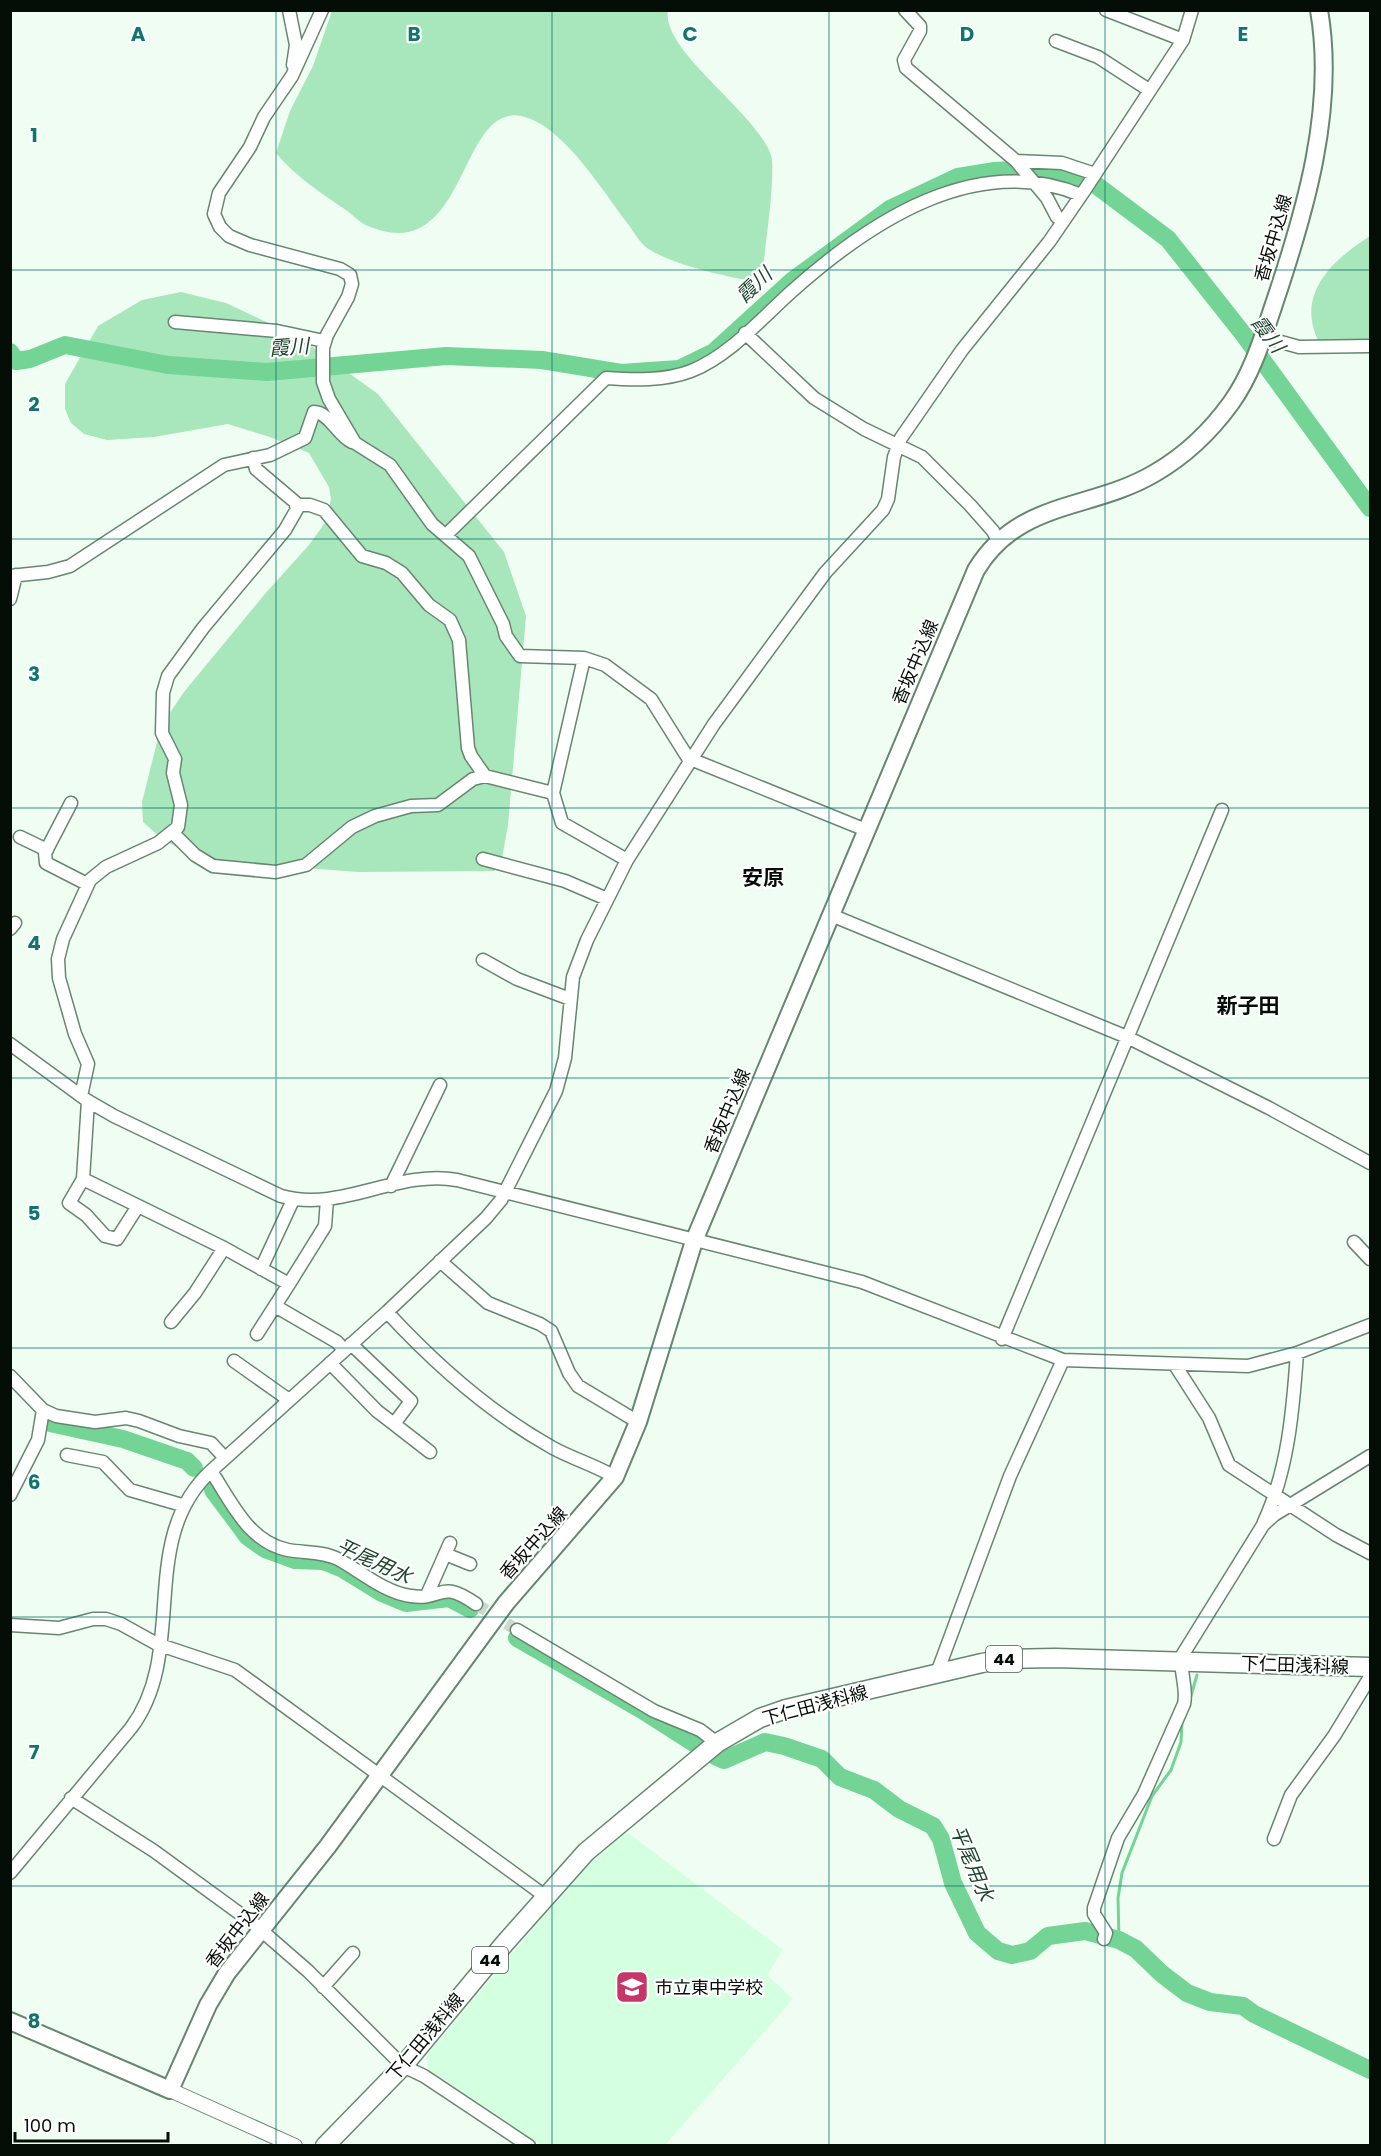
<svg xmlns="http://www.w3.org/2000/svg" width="1381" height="2156" font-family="Poppins,'Noto Sans JP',sans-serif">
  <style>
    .built { fill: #d5ffe1 }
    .green { fill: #a8e6bb }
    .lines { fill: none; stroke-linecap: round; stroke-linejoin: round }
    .stream { stroke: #73d496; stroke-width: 3 }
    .river { stroke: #73d496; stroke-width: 18 }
    .minor-tunnel { stroke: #cdd9d0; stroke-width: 12; stroke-dasharray: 12 6; stroke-linecap: butt }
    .minor-casing { stroke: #678670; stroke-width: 15 }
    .tertiary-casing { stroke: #678670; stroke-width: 16 }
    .secondary-casing { stroke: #678670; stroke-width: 20 }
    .primary-casing { stroke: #678670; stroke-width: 21 }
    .minor { stroke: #fff; stroke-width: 12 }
    .tertiary { stroke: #fff; stroke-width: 14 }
    .secondary { stroke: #fff; stroke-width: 16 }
    .primary { stroke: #fff; stroke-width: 18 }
    .grid { fill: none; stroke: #0f766e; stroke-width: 1.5; stroke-opacity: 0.55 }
    .labels { text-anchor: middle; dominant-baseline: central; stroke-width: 4.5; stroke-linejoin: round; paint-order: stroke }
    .shield { fill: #fff; stroke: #4f5651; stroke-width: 1.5 }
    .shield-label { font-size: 16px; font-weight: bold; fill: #040e07 }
    .street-label { font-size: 18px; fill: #040e07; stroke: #fff }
    .poi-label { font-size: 18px; fill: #040e07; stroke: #fff; text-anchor: start }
    .water-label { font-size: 20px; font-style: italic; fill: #1e462d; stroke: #fff }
    .quarter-label { font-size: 21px; font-weight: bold; fill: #040e07; stroke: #fff }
    .grid-label { font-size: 20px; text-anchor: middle; font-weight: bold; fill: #0f766e; stroke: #fff; stroke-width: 4.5; stroke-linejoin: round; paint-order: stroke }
  </style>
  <rect width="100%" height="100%" fill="#f0fdf3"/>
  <path class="built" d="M 627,1832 L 783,1950 L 767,1975 L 793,1999 L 665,2145 L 541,2145 L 429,2070 L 426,2056 L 581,1871 Z"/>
  <path class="green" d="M 332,11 L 668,11 C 661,50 757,113 771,155 C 776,170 766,240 764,261 L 751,281 C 721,275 673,265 647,248 C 640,243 633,231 628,224 C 603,191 562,124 521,116 C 457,104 468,268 368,226 C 360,223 353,215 346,210 C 321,193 296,177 276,153 L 290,111 L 313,66 Z
    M 1370,236 L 1370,344 L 1321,346 C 1293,296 1331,261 1370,236 Z
    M 181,292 L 226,303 L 300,338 L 378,394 L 504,552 L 526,616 L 508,825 L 502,858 L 494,871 L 358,872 L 215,861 L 182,850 L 161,838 L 143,822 L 142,802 L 161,726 L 184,692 L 264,595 L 309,545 L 327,520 L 331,499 L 329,487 L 309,453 L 270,437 L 228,424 L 154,437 L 107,440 L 84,434 L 71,423 L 65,409 L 65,384 L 98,326 L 142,300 Z"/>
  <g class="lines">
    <path class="stream" d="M 1190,1699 L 1197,1675
      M 1119,1940 L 1118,1898 L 1122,1873 L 1152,1796 L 1171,1770 L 1181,1742 L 1182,1722"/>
    <path class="river" d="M 10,352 L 16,361 L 30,359 L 65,345 L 168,365 L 267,372 L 446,356 L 542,360 L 621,373 L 679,369 L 714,352 L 792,281 L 890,209 L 958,177 L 995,171 L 1036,169 L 1074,176 L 1096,185 L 1168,239 L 1244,335 L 1370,508
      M 50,1423 L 123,1439 L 187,1461 L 194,1468
      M 213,1490 L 248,1537 L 265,1549 L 295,1560 L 323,1561 L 343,1569 L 382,1593 L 406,1603 L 449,1598 L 470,1609
      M 517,1638 L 642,1710 L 700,1747
      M 715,1756 L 724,1760 L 765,1742 L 784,1746 L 822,1759 L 840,1777 L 874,1790 L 899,1809 L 933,1826 L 941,1839 L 953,1883 L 977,1933 L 998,1951 L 1012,1955 L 1030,1951 L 1048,1936 L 1085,1931 L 1119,1940 L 1136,1949 L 1162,1974 L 1187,1993 L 1210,2002 L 1243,2006 L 1254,2014 L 1370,2070"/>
    <path class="minor-tunnel" d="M 476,1604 L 517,1630"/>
    <defs>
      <path id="minor" d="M 289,10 L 296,45 L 293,65
        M 322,10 L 292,76 L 264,117 L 250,147 L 219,193 L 214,214 L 220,227 L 229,236 L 250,245 L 340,269 L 350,275 L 352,284 L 348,297 L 327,335 L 323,348 L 323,382 L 329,399 L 355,443 L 390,465 L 432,524 L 469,556 L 503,624 L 506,636 L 520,656 L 584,658 L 605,665 L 651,699 L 688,758 L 866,830
        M 905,10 L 920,26 L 920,31 L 904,60 L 906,68 L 1016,161 L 1062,163 L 1095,174
        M 1106,10 L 1183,40
        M 1056,41 L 1098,57 L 1149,90
        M 1016,161 L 1047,198 L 1057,217
        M 175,322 L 277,331 L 324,341
        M 745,333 L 814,398 L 864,429 L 922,457 L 970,505 L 993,531 L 998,541
        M 1263,337 L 1299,347 L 1370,346
        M 297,505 L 310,505 L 324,510 L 362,556 L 386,563 L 402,573 L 429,605 L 450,620 L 459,640 L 468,748 L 471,756 L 485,776
        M 446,535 L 606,378 C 633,380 665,381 691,371 C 729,356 761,319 791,292 C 868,223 975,151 1081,195
        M 10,576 L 48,572 L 70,566 L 224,465 L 270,455 L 305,438 L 314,412 C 329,412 338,436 352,442
        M 10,599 L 16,575
        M 584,658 L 553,793 L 562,823 L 627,860
        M 71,803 L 45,853 L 46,863 L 87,884
        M 173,833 L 195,855 L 213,866 L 276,872 L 306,865 L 352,827 L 375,816 L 411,806 L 438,805 L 473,779 L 485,776 L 553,793
        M 20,837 L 47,850
        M 483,859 L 565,881 L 607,899
        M 831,915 L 1127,1037 L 1269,1108 L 1370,1163
        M 10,929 L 15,923
        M 483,960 L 517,979 L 570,999
        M 10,1044 L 88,1101 L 114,1116 L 281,1196 C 342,1213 397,1169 457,1180 L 862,1282 L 1063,1360 L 1248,1366 L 1297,1353 L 1370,1325
        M 81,1096 L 88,1064 L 75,1034 L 59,978 L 58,959 L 63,939 L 90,880 L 106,867 L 158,843 L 178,827 L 181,805 L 173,773 L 175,759 L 162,733 L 163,693 L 168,676 L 203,628 L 285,530 L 297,509 L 295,502 L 256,469 L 253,458
        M 88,1101 L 83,1179 L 224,1248 L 289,1284 L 257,1334
        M 83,1179 L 69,1203 L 86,1215 L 105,1236 L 117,1239 L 138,1206
        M 391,1186 L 440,1085
        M 1354,1242 L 1370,1259
        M 440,1261 L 488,1303 L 540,1324 L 551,1331 L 569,1373 L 578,1386 L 638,1422
        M 261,1269 L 293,1200
        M 289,1284 L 325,1226 L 327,1200
        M 275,1306 L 337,1342 L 344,1350
        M 387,1312 C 435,1364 490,1413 553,1448 C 573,1459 595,1465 615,1477
        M 171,1322 L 195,1293 L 224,1248
        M 1002,1339 L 1222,810
        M 351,1344 L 411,1401 L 394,1424 L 430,1452
        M 234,1361 L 289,1400
        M 330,1363 L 377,1411 L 394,1424
        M 1175,1365 L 1209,1418 L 1229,1465 L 1336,1535 L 1370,1553
        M 10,1376 L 43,1410 L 56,1416 L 95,1422 L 126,1418 L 139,1421 L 179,1436 L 211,1443 L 225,1458
        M 67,1455 L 103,1462 L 130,1490 L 182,1505
        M 211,1471 C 231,1501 248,1542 288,1550 C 304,1553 323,1551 338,1559 C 360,1571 385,1593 411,1596 C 444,1601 438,1578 476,1604
        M 10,1495 L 38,1440 L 43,1410
        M 1264,1522 C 1288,1470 1293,1410 1297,1353
        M 445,1554 L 470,1564
        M 427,1595 L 450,1543
        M 10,1625 L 59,1628 L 93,1619 L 106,1619 L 121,1624 L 157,1644 L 235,1670 L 545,1896
        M 517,1630 L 654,1711 L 700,1730 L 717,1743
        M 937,1673 L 1010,1476 L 1063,1360
        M 71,1798 L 154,1851 L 254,1924 L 308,1971 L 403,2066 L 424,2076 L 529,2146
        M 1274,1839 L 1291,1795 L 1334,1736 L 1370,1677
        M 10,1873 L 131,1728 C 189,1651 136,1540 211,1471 L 387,1312 L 486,1218 L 501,1200 L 556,1091 L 565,1058 L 573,977 L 587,940 L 627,860 L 714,724 L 825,573 L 883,510 L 888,499 L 894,457 L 901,438 L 962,350 L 1049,242 L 1084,191 L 1183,40 L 1192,10
        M 1104,1939 L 1106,1933 L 1094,1914 L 1094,1908 L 1118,1838 L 1144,1794 L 1184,1704 C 1188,1687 1178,1669 1183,1654 L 1263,1525 L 1274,1515 L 1370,1456
        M 323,1987 L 353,1953"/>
      <path id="tertiary" d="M 170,2090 L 295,2146"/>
      <path id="secondary" d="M 10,2021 L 170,2090 L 208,2005 L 227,1973 L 328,1846 L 506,1603 L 615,1477 L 638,1422 L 694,1241 L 976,570 C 1019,499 1091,511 1155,473 C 1186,455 1210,432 1231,403 C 1252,374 1263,337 1274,304 C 1305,212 1336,108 1319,10"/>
      <path id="primary" d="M 325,2146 L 403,2066 L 505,1943 L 586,1852 L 717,1743 L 760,1718 L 786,1709 L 982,1663 L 1006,1659 L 1055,1658 L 1370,1667"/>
    </defs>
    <use href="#minor" class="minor-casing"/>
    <use href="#tertiary" class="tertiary-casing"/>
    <use href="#secondary" class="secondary-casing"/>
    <use href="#primary" class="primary-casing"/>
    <use href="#minor" class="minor"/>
    <use href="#tertiary" class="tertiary"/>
    <use href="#secondary" class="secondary"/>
    <use href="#primary" class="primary"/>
  </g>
  <path class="grid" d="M 276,10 L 276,2146M 552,10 L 552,2146M 829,10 L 829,2146M 1105,10 L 1105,2146M 10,270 L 1370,270M 10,539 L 1370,539M 10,808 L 1370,808M 10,1078 L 1370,1078M 10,1348 L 1370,1348M 10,1617 L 1370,1617M 10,1886 L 1370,1886"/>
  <defs>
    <symbol id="school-square" viewBox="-11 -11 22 22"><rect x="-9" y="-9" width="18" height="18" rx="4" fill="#c43768" stroke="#fff"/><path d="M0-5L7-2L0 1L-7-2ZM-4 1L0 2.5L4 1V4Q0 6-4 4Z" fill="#fff"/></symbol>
  </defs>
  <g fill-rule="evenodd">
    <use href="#school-square" x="613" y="1968" width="38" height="38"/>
  </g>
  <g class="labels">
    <g class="shield">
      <rect x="986" y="1646" width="36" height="26" rx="4.5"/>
      <rect x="472" y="1947" width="36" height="26" rx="4.5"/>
    </g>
    <g class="shield-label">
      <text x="1004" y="1659">44</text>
      <text x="490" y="1960">44</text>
    </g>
    <g class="street-label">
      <text transform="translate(1273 238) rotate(-74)">香坂中込線</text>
      <text transform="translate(915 662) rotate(-67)">香坂中込線</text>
      <text transform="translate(727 1111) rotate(-67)">香坂中込線</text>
      <text transform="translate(533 1543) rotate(-48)">香坂中込線</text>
      <text transform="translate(1295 1665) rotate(2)">下仁田浅科線</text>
      <text transform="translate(815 1705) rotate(-15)">下仁田浅科線</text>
      <text transform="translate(237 1930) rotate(-52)">香坂中込線</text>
      <text transform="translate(425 2037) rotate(-50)">下仁田浅科線</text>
    </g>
    <g class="poi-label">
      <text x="655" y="1987">市立東中学校</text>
    </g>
    <g class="water-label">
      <text transform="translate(754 285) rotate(-43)">霞川</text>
      <text transform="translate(1268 334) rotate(53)">霞川</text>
      <text transform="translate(289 347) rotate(-4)">霞川</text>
      <text transform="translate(374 1561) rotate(25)">平尾用水</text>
      <text transform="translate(972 1863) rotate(67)">平尾用水</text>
    </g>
    <g class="quarter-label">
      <text x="763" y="877">安原</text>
      <text x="1248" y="1005">新子田</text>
    </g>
  </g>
  <g class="grid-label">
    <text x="138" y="41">A</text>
    <text x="414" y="41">B</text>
    <text x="690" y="41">C</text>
    <text x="967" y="41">D</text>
    <text x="1243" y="41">E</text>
    <text x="34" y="142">1</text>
    <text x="34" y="411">2</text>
    <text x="34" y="681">3</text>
    <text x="34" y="950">4</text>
    <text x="34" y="1220">5</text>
    <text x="34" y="1489">6</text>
    <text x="34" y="1759">7</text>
    <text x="34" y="2028">8</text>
  </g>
  <rect width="1381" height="2156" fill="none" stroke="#040e07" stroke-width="24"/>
  <path d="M15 2132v9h153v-9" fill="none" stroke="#040e07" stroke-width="3"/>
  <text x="24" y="2132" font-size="18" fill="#040e07" stroke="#ffffff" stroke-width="4.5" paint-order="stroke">100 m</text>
</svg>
